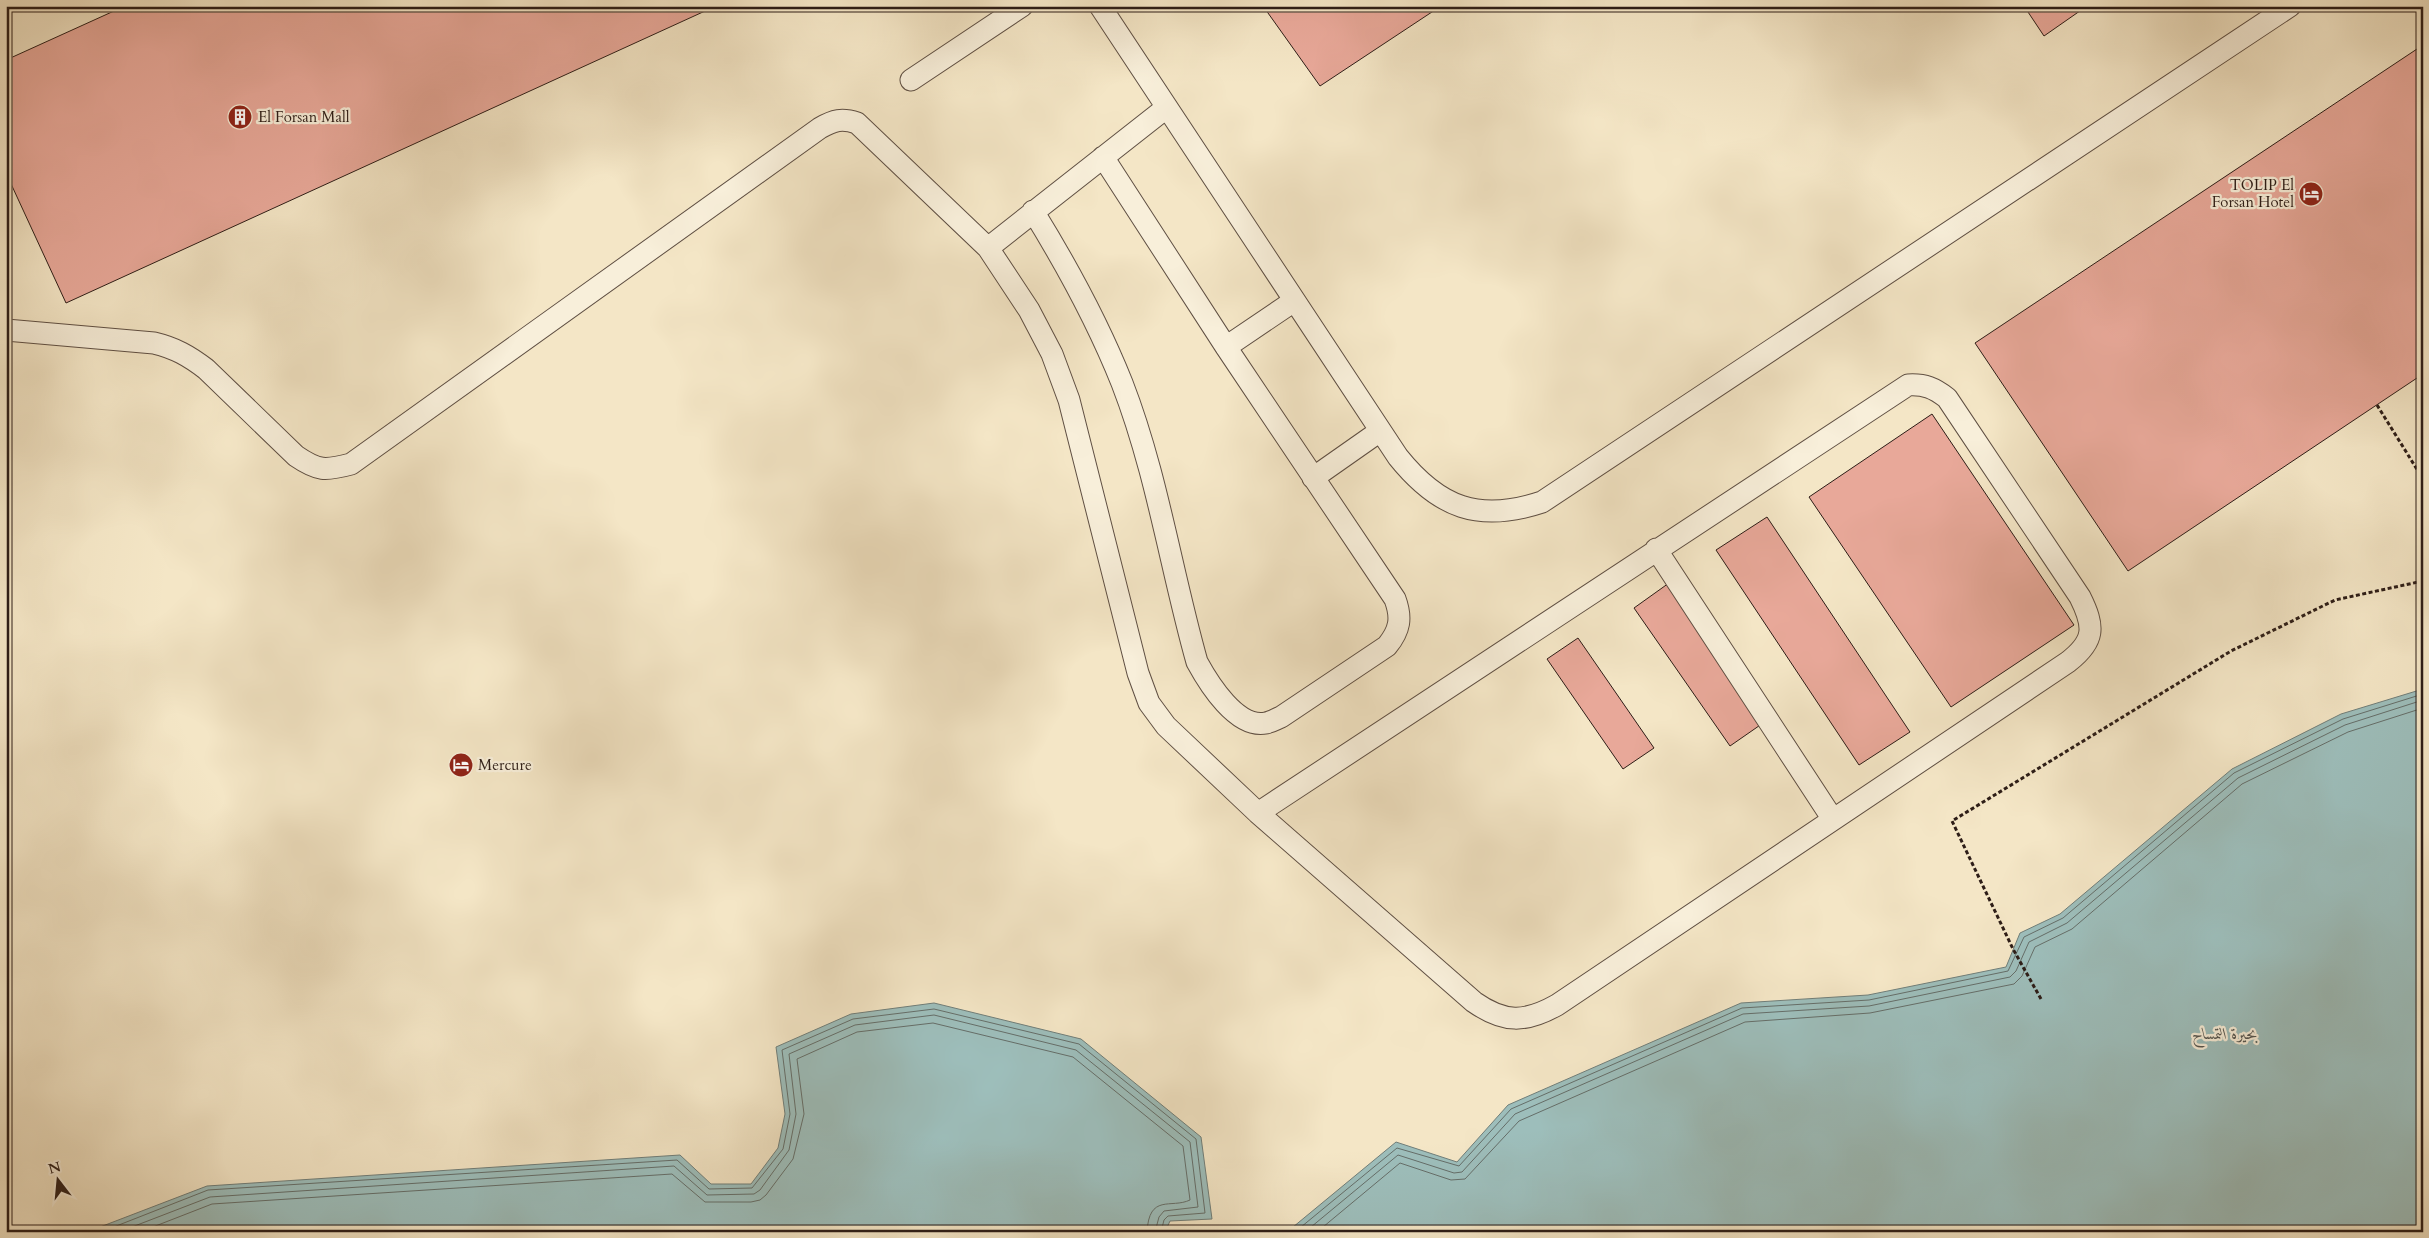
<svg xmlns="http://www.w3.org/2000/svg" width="2429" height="1238" font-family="Cardo,Amiri,serif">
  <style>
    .water { fill: #9dbebb; stroke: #707e79 }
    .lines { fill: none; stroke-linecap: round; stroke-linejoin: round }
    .shore { stroke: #656e69; stroke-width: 1 }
    .building { fill: #e8a899; stroke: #2d1d17 }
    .service-casing { stroke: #5f4f43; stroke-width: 23 }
    .path { stroke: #2d1d17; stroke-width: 3; stroke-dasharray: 4 2.5; stroke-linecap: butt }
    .service { stroke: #f8efda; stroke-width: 21 }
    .labels { text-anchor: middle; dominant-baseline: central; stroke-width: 4.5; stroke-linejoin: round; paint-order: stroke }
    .poi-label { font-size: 15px; fill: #2d1d17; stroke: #f8efda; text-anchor: start }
    .water-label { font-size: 16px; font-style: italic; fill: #545550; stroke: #f8efda }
  </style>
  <rect width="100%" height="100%" fill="#f4e6c6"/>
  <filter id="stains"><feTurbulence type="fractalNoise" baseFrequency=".004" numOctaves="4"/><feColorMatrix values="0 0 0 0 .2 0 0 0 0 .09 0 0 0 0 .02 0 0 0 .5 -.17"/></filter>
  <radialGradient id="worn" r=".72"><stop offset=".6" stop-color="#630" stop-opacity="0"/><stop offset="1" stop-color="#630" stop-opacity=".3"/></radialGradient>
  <path class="water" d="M 2423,689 L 2423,1232 L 1287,1232 L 1396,1142 L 1457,1162 L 1508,1105 L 1741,1003 L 1868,995 L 2006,967 L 2020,933 L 2060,914 L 2232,769 L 2341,714 Z
    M 934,1003 L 1081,1039 L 1201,1137 L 1212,1219 L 1170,1221 L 1165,1232 L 87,1232 L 207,1186 L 680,1155 L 711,1184 L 751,1184 L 778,1148 L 785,1114 L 776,1047 L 851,1014 Z"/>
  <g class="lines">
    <path class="shore" d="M 101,1232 L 208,1190 L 677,1160 L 709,1189 L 752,1188 L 783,1149 L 790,1114 L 782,1050 L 853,1019 L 934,1009 L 1079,1044 L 1196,1139 L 1205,1213 L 1168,1216 L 1164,1220 L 1161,1232
      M 119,1232 L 210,1197 L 674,1166 L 707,1195 L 754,1194 L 760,1190 L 789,1150 L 796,1114 L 789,1054 L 855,1025 L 934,1015 L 1076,1050 L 1190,1142 L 1198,1207 L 1164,1211 L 1159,1217 L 1155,1232
      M 140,1232 L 212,1204 L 672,1174 L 705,1202 L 751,1202 L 760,1200 L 766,1195 L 793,1159 L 804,1114 L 797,1059 L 857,1032 L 933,1023 L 1073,1057 L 1183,1146 L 1190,1200 C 1171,1209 1149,1193 1147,1232
      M 1295,1232 L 1397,1148 L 1459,1166 L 1511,1109 L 1742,1008 L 1869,1000 L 2008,971 L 2024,937 L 2063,918 L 2234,773 L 2343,719 L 2423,694
      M 1305,1232 L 1398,1155 L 1454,1173 L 1462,1172 L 1515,1114 L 1743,1014 L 1869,1006 L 2010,977 L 2016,971 L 2029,942 L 2067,923 L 2238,778 L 2345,725 L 2423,700
      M 1317,1232 L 1400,1163 L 1451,1180 L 1465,1179 L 1519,1121 L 1745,1022 L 1870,1013 L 2014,984 L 2022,976 L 2035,947 L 2072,929 L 2242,784 L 2348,732 L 2423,708"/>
  </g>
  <path class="building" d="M 125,6 L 716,6 L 66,303 L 6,173 L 6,60 Z
    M 1263,6 L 1441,6 L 1320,86 Z
    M 2024,6 L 2087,6 L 2044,36 Z
    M 2423,45 L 2423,374 L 2128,571 L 1975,343 Z
    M 1932,414 L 2074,625 L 1951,707 L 1809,497 Z
    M 1767,517 L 1910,732 L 1859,765 L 1716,550 Z
    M 1669,583 L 1766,721 L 1730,746 L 1634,608 Z
    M 1578,638 L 1654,748 L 1623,769 L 1547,659 Z"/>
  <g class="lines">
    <defs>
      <path id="service" d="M 1100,6 L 1398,457 C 1439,508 1479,523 1542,502 L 2290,6
        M 911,80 L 1022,6
        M 1033,211 C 1067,266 1098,323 1122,383 C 1157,473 1171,570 1197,662 C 1209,684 1237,729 1266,723 C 1271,722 1276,719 1281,717 L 1387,646 C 1400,630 1402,618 1395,599 L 1226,347 L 1103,157
        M 988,248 L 1166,108
        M 6,330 L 154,343 C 175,348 189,356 206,369 L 296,456 C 318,471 325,471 351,464 L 820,128 C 834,120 842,118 857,123 L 988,248 L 1029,310 L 1052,354 L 1069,400 L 1138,673 L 1149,703 L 1166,726 L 1258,813 L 1474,1002 C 1504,1023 1525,1023 1557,1005 L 2068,662 C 2095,641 2095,627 2080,597 L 1947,398 C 1934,388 1925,384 1908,385 L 1258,813
        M 1226,347 L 1294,301
        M 1313,478 L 1380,431
        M 1656,549 L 1832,818"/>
    </defs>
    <use href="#service" class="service-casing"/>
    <path class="path" d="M 2377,405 L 2423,479
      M 2041,999 L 2013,949 L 1952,821 L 2231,651 L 2335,600 L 2423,581"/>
    <use href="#service" class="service"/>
  </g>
  <defs>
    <symbol id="building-disc" viewBox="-11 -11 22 22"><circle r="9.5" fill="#8f2418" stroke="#f8efda"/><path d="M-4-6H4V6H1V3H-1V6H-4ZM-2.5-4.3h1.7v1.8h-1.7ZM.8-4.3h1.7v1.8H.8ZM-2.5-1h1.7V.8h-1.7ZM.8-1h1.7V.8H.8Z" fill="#fff"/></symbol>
    <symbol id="hotel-disc" viewBox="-11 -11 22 22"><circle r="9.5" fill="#8f2418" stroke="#f8efda"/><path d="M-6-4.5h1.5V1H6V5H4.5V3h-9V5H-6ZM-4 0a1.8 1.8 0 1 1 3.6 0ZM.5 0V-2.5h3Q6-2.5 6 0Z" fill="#fff"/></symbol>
  </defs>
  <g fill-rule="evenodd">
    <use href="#building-disc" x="226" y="103" width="28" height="28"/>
    <use href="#hotel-disc" x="2297" y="180" width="28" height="28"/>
    <use href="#hotel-disc" x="447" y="751" width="28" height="28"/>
  </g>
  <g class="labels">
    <g class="poi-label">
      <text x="258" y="117">El Forsan Mall</text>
      <text x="2294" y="185" text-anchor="end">TOLIP El<tspan x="2294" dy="17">Forsan Hotel</tspan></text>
      <text x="478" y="765">Mercure</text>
    </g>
    <g class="water-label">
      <text x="2225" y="1034">بحيرة التمساح</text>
    </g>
  </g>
  <rect width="2429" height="1238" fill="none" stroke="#f4e6c6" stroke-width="25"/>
  <rect x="8" y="8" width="2414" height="1223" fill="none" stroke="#2d1d17" stroke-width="2.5"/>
  <rect x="12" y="12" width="2404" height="1213" fill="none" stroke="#2d1d17"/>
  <g transform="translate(58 1180) rotate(344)" stroke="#f8efda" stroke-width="4" paint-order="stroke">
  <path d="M0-4L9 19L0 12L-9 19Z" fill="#2d1d17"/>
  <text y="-8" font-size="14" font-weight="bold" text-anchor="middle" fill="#2d1d17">N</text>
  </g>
  <rect width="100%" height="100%" filter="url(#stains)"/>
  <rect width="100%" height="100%" fill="url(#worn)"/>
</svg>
